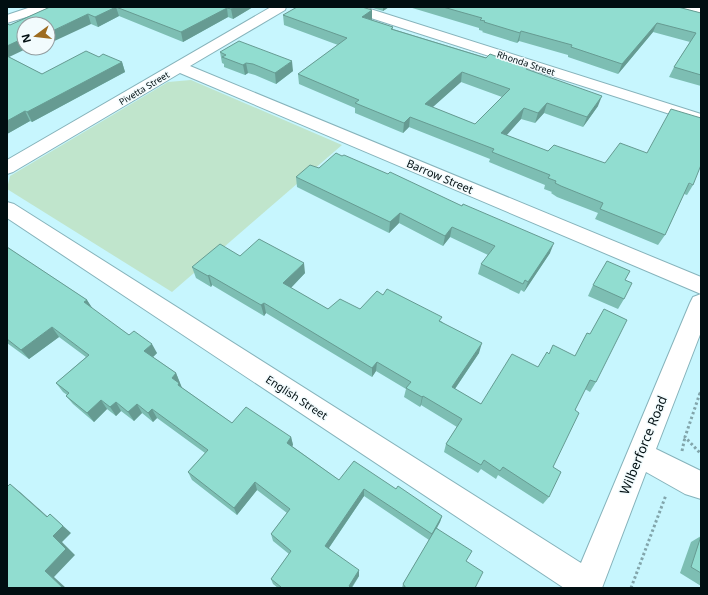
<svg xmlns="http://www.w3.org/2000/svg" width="708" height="595" font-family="'Noto Sans',sans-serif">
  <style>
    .green { fill: #c0e5cc }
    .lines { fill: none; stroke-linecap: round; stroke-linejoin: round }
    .street-casing { stroke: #86b3bb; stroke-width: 2 }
    .secondary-casing { stroke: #86b3bb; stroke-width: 2 }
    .path-far1 { stroke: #82a5ab; stroke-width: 2.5; stroke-dasharray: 2 2; stroke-linecap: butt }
    .path { stroke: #82a5ab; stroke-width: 3; stroke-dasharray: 2.5 2.5; stroke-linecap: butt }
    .street { fill: #fff; fill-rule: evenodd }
    .secondary { fill: #fff; fill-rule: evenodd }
    .wall { fill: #7dbeb3; fill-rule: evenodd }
    .shaded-wall { fill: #669b92 }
    .building { fill: #91ddd0; stroke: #669b92; fill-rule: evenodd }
    .labels { text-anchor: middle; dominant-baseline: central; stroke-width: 3; stroke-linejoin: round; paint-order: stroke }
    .far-street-label { font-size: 9px; fill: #010e11; stroke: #f2fbfd }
    .street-label { font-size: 11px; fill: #010e11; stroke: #f2fbfd }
    .near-street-label { font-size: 13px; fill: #010e11; stroke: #f2fbfd }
  </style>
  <rect width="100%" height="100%" fill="#c7f6fe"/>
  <path class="green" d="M 191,80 L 342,145 L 172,292 L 7,189 L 10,176 L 168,82 Z"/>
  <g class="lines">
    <defs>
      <path id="street" d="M 271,7 L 286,7 L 285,10 L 190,66 L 701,277 L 701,294 L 180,73 L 13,172 L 7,174 L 7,160 Z
        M 345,7 L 364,7 L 701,114 L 701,124 L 346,10 Z
        M 681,7 L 701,7 L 701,15 L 682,10 Z
        M 7,202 L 14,204 L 581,563 L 690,303 L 693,297 L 701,294 L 701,332 L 656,449 L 701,471 L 701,499 L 685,494 L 646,472 L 602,588 L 564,588 L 7,218 Z"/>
      <path id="secondary" d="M 31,7 L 50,7 L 49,10 L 7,23 L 7,15 Z"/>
    </defs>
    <use href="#street" class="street-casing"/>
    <use href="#secondary" class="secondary-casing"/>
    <path class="path-far1" d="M 700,394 L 701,391"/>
    <path class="path" d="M 700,393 L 685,437 L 701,454
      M 682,451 L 685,437
      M 631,588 L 666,495"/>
    <use href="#street" class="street"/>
    <use href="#secondary" class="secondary"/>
  </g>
  <path class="wall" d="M 50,7 L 253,7 L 233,19 L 228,17 L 183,42 L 119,16 L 98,27 L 91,24 L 24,24 L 9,57 L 42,74 L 99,57 L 122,62 L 125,72 L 32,122 L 30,121 L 7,134 L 7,24 L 10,25 Z
    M 369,7 L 389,7 L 383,11 Z
    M 409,7 L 678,7 L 701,13 L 701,86 L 669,77 L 674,67 L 690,42 L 653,32 L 618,74 L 568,57 L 568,55 L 519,41 L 517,43 L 482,32 L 483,31 L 479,30 L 479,28 Z
    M 372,10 L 372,20 L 393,27 L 393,29 L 527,70 L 598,106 L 583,127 L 544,113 L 535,123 L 521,119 L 506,135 L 548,151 L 605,163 L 693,185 L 687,195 L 684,194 L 665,235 L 658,245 L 595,219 L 598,213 L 557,197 L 551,193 L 552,192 L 544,189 L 545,185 L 489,162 L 490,159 L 409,127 L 403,133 L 355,113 L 355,108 L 299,84 L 298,74 L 338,45 L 284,25 L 283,15 ZM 461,82 L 502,97 L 475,124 L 432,107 Z
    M 220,52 L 293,71 L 276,84 L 255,75 L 248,73 L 245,75 L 224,67 L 224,64 L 222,63 Z
    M 319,168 L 550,253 L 524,292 L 521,290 L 519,294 L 478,274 L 481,264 L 488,255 L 450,237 L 443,246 L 399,223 L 389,233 L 297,187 L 296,177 Z
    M 7,247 L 87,300 L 92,309 L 129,335 L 157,353 L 153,357 L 176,373 L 180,383 L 181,387 L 232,423 L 291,437 L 293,445 L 292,446 L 339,480 L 396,489 L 442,516 L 440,522 L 437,528 L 466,561 L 475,588 L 402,588 L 403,584 L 429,540 L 364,496 L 329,548 L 359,576 L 352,588 L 278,588 L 273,584 L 271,579 L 289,554 L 273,541 L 271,534 L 287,513 L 257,490 L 237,515 L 192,480 L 188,472 L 205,453 L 157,418 L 153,422 L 142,413 L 134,421 L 121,411 L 116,416 L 107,409 L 94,422 L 73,404 L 66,396 L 67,395 L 63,392 L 56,383 L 86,357 L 59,337 L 29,359 L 7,343 Z
    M 240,256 L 305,273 L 291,288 L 328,309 L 360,309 L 383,295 L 441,321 L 479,353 L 455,389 L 481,404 L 538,367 L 549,354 L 575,356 L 587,333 L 596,382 L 590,392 L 585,389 L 575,410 L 553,467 L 549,497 L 543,504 L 498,475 L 496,479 L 481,469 L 478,473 L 444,452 L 446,444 L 457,427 L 421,405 L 420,407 L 404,397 L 406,389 L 376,371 L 372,377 L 266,313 L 264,316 L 212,285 L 211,287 L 196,278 L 192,267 Z
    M 625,280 L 624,299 L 618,309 L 588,296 L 593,285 Z
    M 701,536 L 701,586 L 680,573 L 691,542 Z"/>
  <path class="shaded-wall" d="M 116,7 L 119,16 L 98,27 L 95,17 Z
    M 235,7 L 253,7 L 233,19 L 231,9 Z
    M 383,7 L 389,7 L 383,11 Z
    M 227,8 L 228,17 L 183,42 L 181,32 Z
    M 372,10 L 372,20 L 362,17 Z
    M 88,14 L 91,24 L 48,44 L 48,33 Z
    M 657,23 L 653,32 L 618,74 L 622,64 Z
    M 521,31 L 519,41 L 517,43 L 520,33 Z
    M 24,38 L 24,48 L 28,48 L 7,58 L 7,46 Z
    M 292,61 L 293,71 L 276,84 L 275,73 Z
    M 122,62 L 125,72 L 32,122 L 27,112 Z
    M 246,63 L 248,73 L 245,75 L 243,65 Z
    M 462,72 L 461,82 L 424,115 L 425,104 Z
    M 602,96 L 598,106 L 583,127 L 587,117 Z
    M 547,103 L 544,113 L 535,123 L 538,113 Z
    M 524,108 L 521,119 L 499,144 L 501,133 Z
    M 25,111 L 30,121 L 7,134 L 7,121 Z
    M 410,117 L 409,127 L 403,133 L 404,123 Z
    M 400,213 L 399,223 L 389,233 L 390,222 Z
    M 452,227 L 450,237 L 443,246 L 445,236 Z
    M 554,243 L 550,253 L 524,292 L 528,282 Z
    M 304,263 L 305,273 L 285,294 L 283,283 Z
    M 209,275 L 212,285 L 211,287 L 208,276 Z
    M 87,300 L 93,309 L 84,302 Z
    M 264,303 L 266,313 L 264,316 L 261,305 Z
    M 52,327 L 59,337 L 29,359 L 21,350 Z
    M 482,343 L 479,353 L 450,396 L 452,387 Z
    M 152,344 L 157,353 L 149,361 L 144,351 Z
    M 377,362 L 376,371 L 372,377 L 372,368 Z
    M 176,373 L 180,383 L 184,392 L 172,378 Z
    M 423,396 L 421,405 L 420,407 L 422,397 Z
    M 101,400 L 107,409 L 94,422 L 87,413 Z
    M 116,402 L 121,411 L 116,416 L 110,407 Z
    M 137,404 L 142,413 L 134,421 L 128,412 Z
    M 152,409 L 157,418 L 153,422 L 148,413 Z
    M 291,437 L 293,445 L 288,451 L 287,443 Z
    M 255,482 L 257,490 L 237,515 L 234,508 Z
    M 10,484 L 20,492 L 56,524 L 47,517 Z
    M 364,489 L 364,496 L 326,552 L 325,546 Z
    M 50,514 L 71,533 L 62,542 L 75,555 L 54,577 L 66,588 L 63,588 L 45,571 L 53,536 Z
    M 442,516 L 440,522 L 429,541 L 432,534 Z
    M 359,570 L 359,576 L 351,588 L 349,586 Z"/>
  <path class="building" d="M 50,7 L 116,7 L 95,17 L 88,14 L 48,33 L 48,24 L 24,24 L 24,38 L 7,46 L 7,24 L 10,25 Z
    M 116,7 L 235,7 L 231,9 L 227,8 L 181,32 Z
    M 297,7 L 362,7 L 372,10 L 362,17 L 393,27 L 391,29 L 486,58 L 490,54 L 527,68 L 526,69 L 602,96 L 587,117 L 547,103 L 538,113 L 524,108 L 501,133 L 548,151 L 554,145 L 605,163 L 620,143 L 647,153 L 671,109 L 701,118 L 701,165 L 693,185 L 689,183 L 665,235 L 600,209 L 603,203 L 561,186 L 555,183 L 556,181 L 548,178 L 550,175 L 492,152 L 494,149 L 410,117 L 404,123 L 355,103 L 359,100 L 298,74 L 347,38 L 283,15 ZM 462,72 L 510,89 L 475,124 L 425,104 Z
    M 443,7 L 678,7 L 701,13 L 701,75 L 674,67 L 696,33 L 657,23 L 622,64 L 571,47 L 572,45 L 521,31 L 520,33 L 484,22 L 485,21 L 480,20 L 482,18 Z
    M 239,41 L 292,61 L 275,73 L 253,64 L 246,63 L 243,65 L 222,57 L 226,55 L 220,52 Z
    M 86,51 L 99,57 L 103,54 L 122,62 L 27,112 L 25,111 L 7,121 L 7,56 L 42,74 Z
    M 336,153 L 342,156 L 344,155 L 388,174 L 390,172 L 462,206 L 463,204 L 554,243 L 528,282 L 525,280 L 523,284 L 481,264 L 495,246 L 452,227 L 445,236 L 400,213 L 390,222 L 296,177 L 310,165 L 319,168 Z
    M 259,239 L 304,263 L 283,283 L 328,309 L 340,299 L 360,309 L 377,291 L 383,295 L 387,289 L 442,317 L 439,321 L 482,343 L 452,387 L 481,404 L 512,354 L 538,367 L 547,352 L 549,354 L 553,345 L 575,356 L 587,333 L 590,334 L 604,309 L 627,320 L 596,382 L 590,380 L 575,410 L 579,413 L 553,467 L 561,472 L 549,497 L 503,467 L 500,471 L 484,460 L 481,465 L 446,444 L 462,419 L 423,396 L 422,397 L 406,388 L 411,382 L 377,362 L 372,368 L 264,303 L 261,305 L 209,275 L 208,276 L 192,267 L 220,244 L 240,256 Z
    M 7,247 L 87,300 L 84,302 L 129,335 L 134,331 L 152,344 L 144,351 L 176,373 L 172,378 L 179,383 L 178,385 L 232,423 L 246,407 L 291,437 L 287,443 L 339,480 L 354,461 L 396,489 L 398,486 L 442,516 L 432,534 L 364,489 L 325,546 L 359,570 L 349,586 L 351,588 L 280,588 L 281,587 L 271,579 L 291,551 L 271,534 L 290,509 L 255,482 L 234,508 L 188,472 L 208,450 L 152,409 L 148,413 L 137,404 L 128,412 L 116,402 L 110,407 L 101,400 L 87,413 L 66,396 L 69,393 L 56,383 L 89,355 L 52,327 L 21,350 L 7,339 Z
    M 607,261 L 630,271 L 625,280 L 632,283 L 624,299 L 593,285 Z
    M 10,484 L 47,517 L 50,514 L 63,526 L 53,536 L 66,549 L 45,571 L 63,588 L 7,588 L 7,487 Z
    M 436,528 L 472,551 L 466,561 L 483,572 L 475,588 L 406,588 L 403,584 Z
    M 701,536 L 701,573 L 691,567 Z"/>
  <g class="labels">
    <g class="far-street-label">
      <text transform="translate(526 63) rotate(18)">Rhonda Street</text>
      <text transform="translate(144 88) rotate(-31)">Pivetta Street</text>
    </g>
    <g class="street-label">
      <text transform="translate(440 176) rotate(23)">Barrow Street</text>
      <text transform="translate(297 397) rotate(33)">English Street</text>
    </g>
    <g class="near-street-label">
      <text transform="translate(643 445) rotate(-68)">Wilberforce Road</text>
    </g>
  </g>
  <rect width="708" height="595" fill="none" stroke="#010e11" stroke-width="16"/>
  <g transform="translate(36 36) rotate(255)"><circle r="19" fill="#f2fbfd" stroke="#929c9f"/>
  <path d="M0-3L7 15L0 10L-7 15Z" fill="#9d6c20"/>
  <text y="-6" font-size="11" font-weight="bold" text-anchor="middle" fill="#010e11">N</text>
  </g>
</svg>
